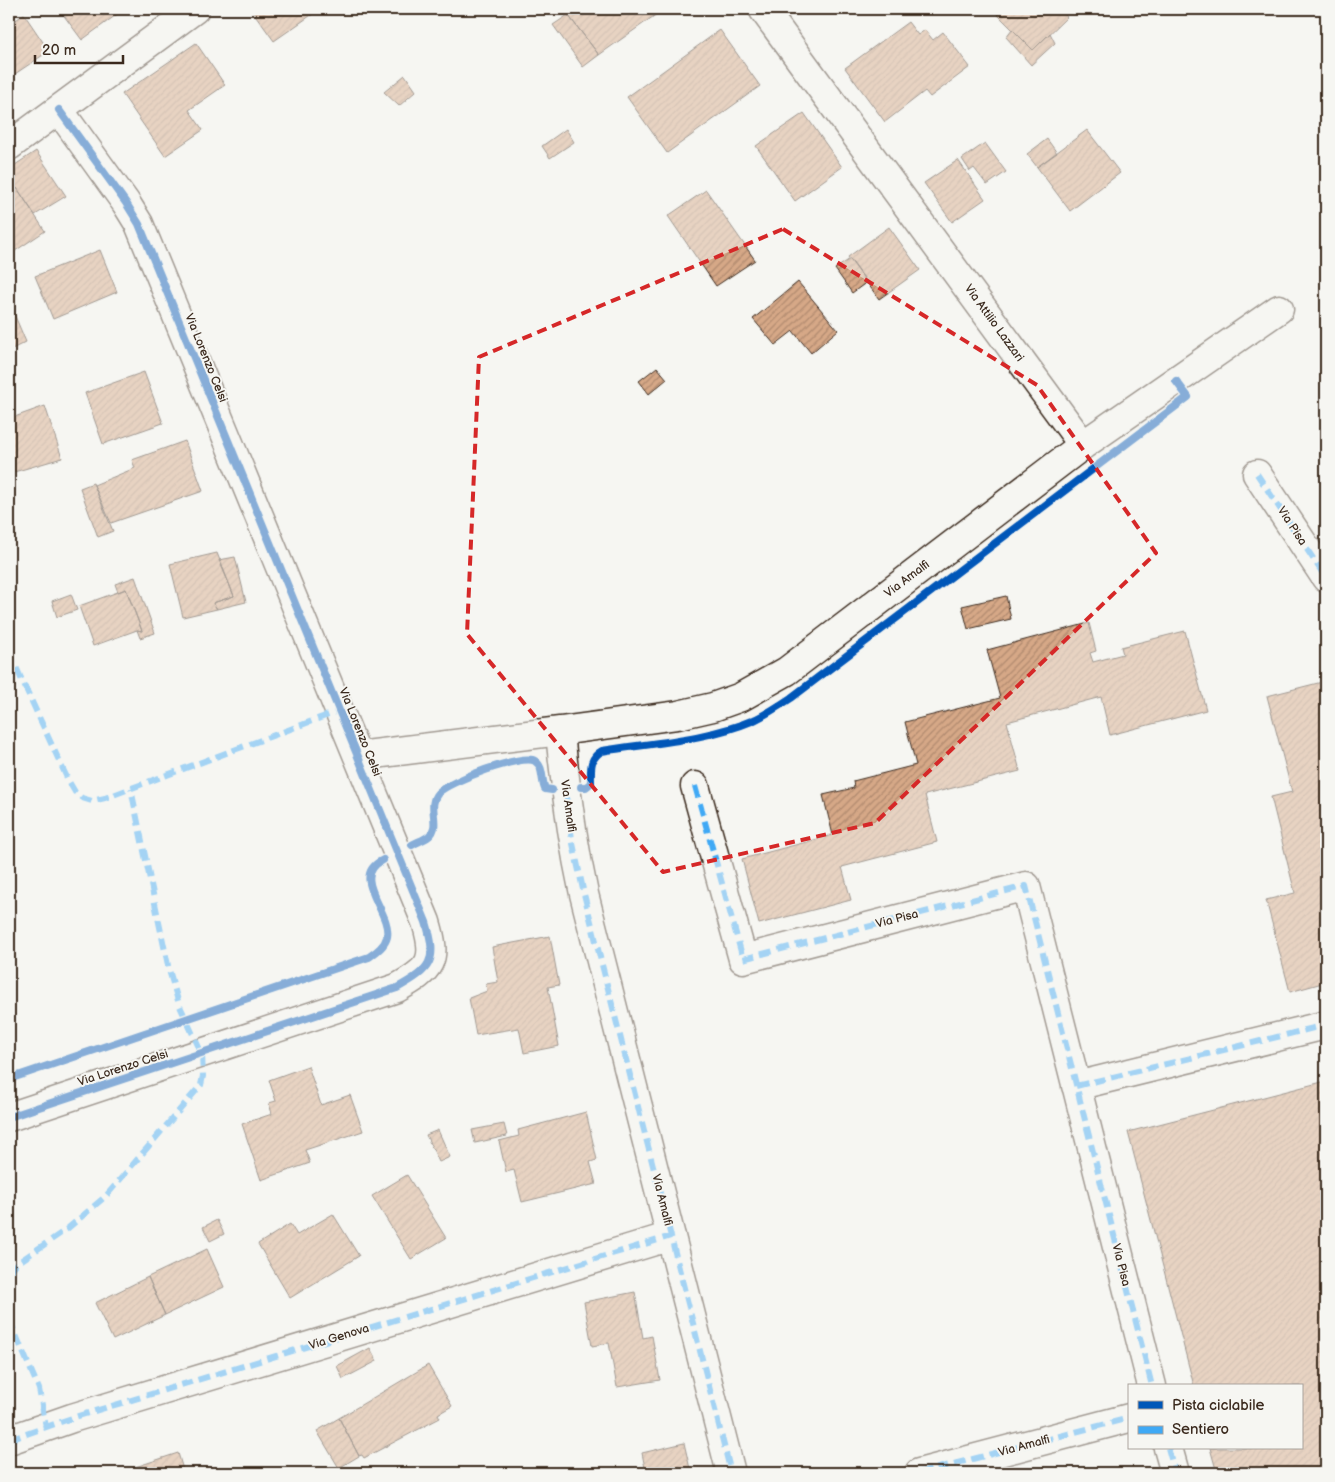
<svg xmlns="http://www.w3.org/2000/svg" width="1335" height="1482" font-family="'Balsamiq Sans',sans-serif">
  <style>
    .building { fill: url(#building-hatch); stroke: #3b2a1e }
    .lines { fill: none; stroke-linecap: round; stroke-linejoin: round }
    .minor-casing { stroke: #3b2a1e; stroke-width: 31 }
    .minor { stroke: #f6f6f2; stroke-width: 28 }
    .quiet { stroke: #3fa9f5; stroke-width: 6; stroke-dasharray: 12 6; stroke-linecap: butt }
    .cycleway-casing { stroke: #f6f6f2; stroke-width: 11 }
    .cycleway { stroke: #0057b8; stroke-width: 8 }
    .marked { fill: none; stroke: #d62828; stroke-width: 4; stroke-dasharray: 10 6; stroke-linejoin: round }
    .labels { text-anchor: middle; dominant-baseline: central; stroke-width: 4; stroke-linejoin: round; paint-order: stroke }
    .street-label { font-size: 12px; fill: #3b2a1e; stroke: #f6f6f2 }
  </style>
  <defs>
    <pattern id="building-hatch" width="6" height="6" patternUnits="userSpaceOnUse" patternTransform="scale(1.25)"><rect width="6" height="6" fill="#d6a887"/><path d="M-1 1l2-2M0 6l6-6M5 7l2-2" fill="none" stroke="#af896e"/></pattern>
  </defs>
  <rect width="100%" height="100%" fill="#f6f6f2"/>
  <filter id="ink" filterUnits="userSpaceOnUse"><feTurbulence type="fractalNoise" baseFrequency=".02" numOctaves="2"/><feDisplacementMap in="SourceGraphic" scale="10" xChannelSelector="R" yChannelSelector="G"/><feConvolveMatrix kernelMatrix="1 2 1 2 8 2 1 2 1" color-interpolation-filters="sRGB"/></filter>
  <g filter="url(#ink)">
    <path class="building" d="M 59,9 L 122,9 L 123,10 L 82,40 Z
      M 251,9 L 320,9 L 274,41 Z
      M 576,9 L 664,9 L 599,55 L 568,15 Z
      M 992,9 L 1060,9 L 1067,17 L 1033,50 Z
      M 24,14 L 49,51 L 9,78 L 9,25 Z
      M 568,15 L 599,55 L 583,67 L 553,25 Z
      M 908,22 L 918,35 L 925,30 L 933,40 L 943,32 L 970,67 L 930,97 L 925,91 L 885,122 L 845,68 Z
      M 1012,29 L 1033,50 L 1050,33 L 1055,43 L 1031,65 L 1006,37 Z
      M 720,30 L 760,86 L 667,153 L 627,97 Z
      M 196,43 L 225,85 L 189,110 L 203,130 L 165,156 L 122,94 Z
      M 405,75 L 416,91 L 399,106 L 384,92 Z
      M 804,113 L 842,167 L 795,201 L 756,146 Z
      M 566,129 L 574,142 L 550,158 L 542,146 Z
      M 1087,130 L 1120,173 L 1070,211 L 1037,167 Z
      M 1047,139 L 1057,153 L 1037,167 L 1027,154 Z
      M 985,143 L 1006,172 L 987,185 L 974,168 L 970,171 L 962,159 Z
      M 36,151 L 66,196 L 35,215 L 17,188 L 9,194 L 9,169 Z
      M 958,160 L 985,199 L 952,222 L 924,183 Z
      M 17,188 L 45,231 L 9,255 L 9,194 Z
      M 706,190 L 755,260 L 716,286 L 668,216 Z
      M 889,227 L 920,270 L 879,299 L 848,257 Z
      M 100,250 L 117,292 L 53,319 L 35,276 Z
      M 850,259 L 867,282 L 852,293 L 835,269 Z
      M 798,282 L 838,330 L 811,353 L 793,331 L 775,345 L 753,319 Z
      M 9,302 L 26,342 L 10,350 L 12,354 L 9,356 Z
      M 657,367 L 667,379 L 649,394 L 639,381 Z
      M 144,372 L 163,423 L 103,444 L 85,393 Z
      M 45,406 L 62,458 L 14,472 L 9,460 L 9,419 Z
      M 185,441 L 203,491 L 111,523 L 94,485 L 135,468 L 132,460 Z
      M 93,483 L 113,531 L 98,537 L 80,488 Z
      M 217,553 L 234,596 L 213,603 L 217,609 L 183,617 L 170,564 Z
      M 235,557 L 246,602 L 217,609 L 213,603 L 234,596 L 219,560 Z
      M 135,577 L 155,633 L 140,638 L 137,630 L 142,631 L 126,589 L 118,592 L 115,584 Z
      M 126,589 L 142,631 L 137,630 L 93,646 L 79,606 Z
      M 71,594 L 77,610 L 57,617 L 52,601 Z
      M 1006,596 L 1011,619 L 968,629 L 962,606 Z
      M 1089,623 L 1096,651 L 1090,653 L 1093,662 L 1123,654 L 1121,647 L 1185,631 L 1206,710 L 1110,735 L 1101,697 L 1007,722 L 1020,771 L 925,795 L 937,842 L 842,867 L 851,900 L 759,924 L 742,859 L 833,835 L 823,795 L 854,788 L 853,781 L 916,765 L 905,722 L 1000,698 L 987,650 Z
      M 1326,681 L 1326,982 L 1290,992 L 1266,900 L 1295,893 L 1271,797 L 1292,792 L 1267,696 Z
      M 550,936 L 559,985 L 548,987 L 559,1046 L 524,1053 L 519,1028 L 476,1035 L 469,998 L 487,991 L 486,984 L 498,982 L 492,947 Z
      M 308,1066 L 321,1105 L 350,1095 L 363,1131 L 305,1150 L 310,1163 L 261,1180 L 242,1124 L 272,1114 L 269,1103 L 276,1101 L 269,1080 Z
      M 1326,1081 L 1326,1473 L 1217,1473 L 1210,1448 L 1301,1448 L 1301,1386 L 1194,1386 L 1128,1132 Z
      M 586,1112 L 597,1160 L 590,1162 L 596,1184 L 522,1202 L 514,1170 L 506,1172 L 499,1141 L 519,1136 L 518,1130 Z
      M 504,1124 L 507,1136 L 475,1143 L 472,1130 Z
      M 438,1130 L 450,1157 L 439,1162 L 426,1135 Z
      M 407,1175 L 446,1238 L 411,1259 L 372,1196 Z
      M 333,1214 L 359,1256 L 290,1298 L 258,1244 L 290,1224 L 297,1235 Z
      M 217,1220 L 224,1234 L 210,1241 L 203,1227 Z
      M 207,1249 L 224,1287 L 165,1315 L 148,1277 Z
      M 148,1277 L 165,1315 L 113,1340 L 95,1303 Z
      M 635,1292 L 643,1338 L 652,1336 L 660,1380 L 617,1387 L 609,1343 L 592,1346 L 584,1302 Z
      M 370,1348 L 377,1361 L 343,1379 L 337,1366 Z
      M 428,1365 L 452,1406 L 438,1414 L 440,1418 L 364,1458 L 362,1455 L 359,1456 L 339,1418 Z
      M 339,1418 L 359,1456 L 339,1468 L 317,1431 Z
      M 684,1443 L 691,1473 L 646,1473 L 642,1453 Z
      M 178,1453 L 184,1473 L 117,1473 Z"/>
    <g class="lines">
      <defs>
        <path id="minor" d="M 763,9 L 1083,445 L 1279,309
          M 9,146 L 195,9
          M 1257,474 L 1326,578
          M 358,756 L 560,731
          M 695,786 L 743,959 L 1026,886 L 1152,1386
          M 1076,1086 L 1326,1025
          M 9,1117 L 397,988 C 431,969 438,961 426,922 L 139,224 L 126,203 L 59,110
          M 9,1440 L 72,1418 L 671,1236
          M 1168,1448 L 1175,1473
          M 731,1473 L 584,894 C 572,839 565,787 560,731 L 678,715 L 713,707 L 741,697 L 787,671 L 1083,445
          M 919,1473 L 1129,1418"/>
      </defs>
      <use href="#minor" class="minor-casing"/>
      <use href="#minor" class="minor"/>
      <path class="quiet" d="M 1257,474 L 1326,578
        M 9,652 L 68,780 L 75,792 L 82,798 L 92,801 L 105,798 L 339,711
        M 695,786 L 743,959 L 1026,886 L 1152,1386
        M 565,789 L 572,839 L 584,894 L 731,1473
        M 1076,1086 L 1326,1025
        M 9,1273 L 16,1264 L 67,1229 L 106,1196 L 201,1085 L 203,1076 L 202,1054 L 179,1004 L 169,970 L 131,789
        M 9,1319 L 39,1389 L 46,1427
        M 9,1440 L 72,1418 L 671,1236
        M 1168,1448 L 1175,1473
        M 919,1473 L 1129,1418"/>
      <defs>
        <path id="cycleway" d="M 581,787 L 586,787 L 591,783 C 591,769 589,758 602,751 C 652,743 707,740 754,720 C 767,714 779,706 791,698 L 1188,397 L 1176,381
          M 412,845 C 417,842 424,840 429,836 C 442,825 426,806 438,793 C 447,782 523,753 535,761 C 544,767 541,780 545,789 L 552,790
          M 9,1079 L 369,957 C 376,952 385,946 387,937 C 392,911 348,877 383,860
          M 9,1117 L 397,988 C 431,969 438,961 426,922 L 139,224 L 126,203 L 59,110"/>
      </defs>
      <use href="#cycleway" class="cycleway-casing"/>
      <use href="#cycleway" class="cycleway"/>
    </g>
  </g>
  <path d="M0 0H1335V1482H0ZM 783,229 L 1037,385 L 1156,553 L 875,823 L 663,872 L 467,634 L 479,357 Z" fill="#f6f6f2" fill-opacity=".55" fill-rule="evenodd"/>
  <path class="marked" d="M 783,229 L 1037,385 L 1156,553 L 875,823 L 663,872 L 467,634 L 479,357 Z"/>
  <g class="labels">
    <g class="street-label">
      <text transform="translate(994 323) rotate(54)">Via Attilio Lazzari</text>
      <text transform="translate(206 358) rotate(68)">Via Lorenzo Celsi</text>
      <text transform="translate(1292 526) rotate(57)">Via Pisa</text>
      <text transform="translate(907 579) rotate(-37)">Via Amalfi</text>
      <text transform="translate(360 732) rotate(68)">Via Lorenzo Celsi</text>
      <text transform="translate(568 806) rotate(82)">Via Amalfi</text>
      <text transform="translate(897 919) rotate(-14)">Via Pisa</text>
      <text transform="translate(123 1068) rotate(-18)">Via Lorenzo Celsi</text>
      <text transform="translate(662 1200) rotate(76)">Via Amalfi</text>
      <text transform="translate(1121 1265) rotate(76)">Via Pisa</text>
      <text transform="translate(339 1337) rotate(-17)">Via Genova</text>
      <text transform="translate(1024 1446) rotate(-15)">Via Amalfi</text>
    </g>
  </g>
  <rect width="1335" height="1482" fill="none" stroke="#f6f6f2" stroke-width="30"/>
  <rect x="15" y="15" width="1305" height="1452" fill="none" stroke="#3b2a1e" stroke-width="2" filter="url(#ink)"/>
  <rect x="1128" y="1384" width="175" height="65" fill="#f6f6f2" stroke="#aba49d"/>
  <rect x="1138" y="1401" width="25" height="8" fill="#0057b8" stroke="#aba49d"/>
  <text x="1172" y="1410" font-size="15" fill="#3b2a1e">Pista ciclabile</text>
  <rect x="1138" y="1426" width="25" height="8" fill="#3fa9f5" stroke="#aba49d"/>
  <text x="1172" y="1434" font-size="15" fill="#3b2a1e">Sentiero</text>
  <path d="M35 55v8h88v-8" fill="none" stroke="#3b2a1e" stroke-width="2.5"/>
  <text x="42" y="55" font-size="15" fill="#3b2a1e" stroke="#f6f6f2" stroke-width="4" paint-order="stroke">20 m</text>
</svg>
